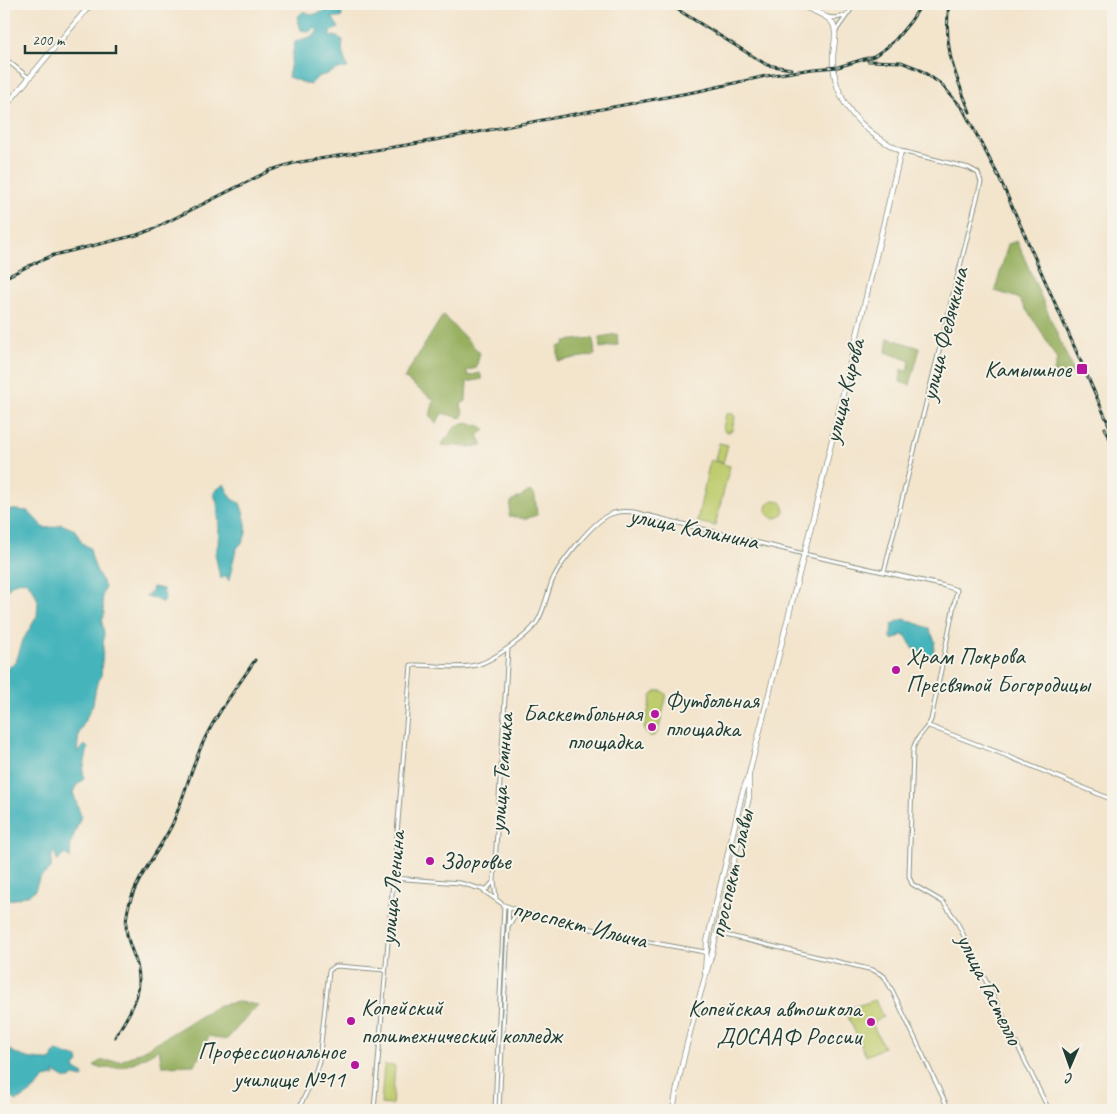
<svg xmlns="http://www.w3.org/2000/svg" width="1117" height="1114" font-family="Caveat,sans-serif">
  <style>
    .green { fill: #bfcc6e; stroke: #6f8451 }
    .forest { fill: #97b061; stroke: #5b764a }
    .water { fill: #44b4bb; stroke: #327878 }
    .lines { fill: none; stroke-linecap: round; stroke-linejoin: round }
    .minor-casing { stroke: #899080; stroke-width: 5 }
    .major-casing { stroke: #899080; stroke-width: 6 }
    .minor { stroke: #fff; stroke-width: 3 }
    .major { stroke: #fff; stroke-width: 4.5 }
    .rail-casing { stroke: #1f3d34; stroke-width: 3 }
    .rail { stroke: #f7f3e8; stroke-width: 1; stroke-dasharray: 4; stroke-linecap: butt }
    .poi-dot { fill: #b5179e; stroke: #f7f3e8; stroke-width: 2 }
    .labels { text-anchor: middle; dominant-baseline: central; stroke-width: 4; stroke-linejoin: round; paint-order: stroke }
    .street-label { font-size: 24px; fill: #1f3d34; stroke: #f7f3e8 }
    .poi-label { font-size: 24px; fill: #1f3d34; stroke: #f7f3e8; text-anchor: end }
  </style>
  <rect width="100%" height="100%" fill="#f7f3e8"/>
  <filter id="ink" filterUnits="userSpaceOnUse"><feTurbulence type="fractalNoise" baseFrequency=".02" numOctaves="2"/><feDisplacementMap in="SourceGraphic" scale="10" xChannelSelector="R" yChannelSelector="G"/><feConvolveMatrix kernelMatrix="1 2 1 2 8 2 1 2 1" color-interpolation-filters="sRGB"/></filter>
  <filter id="wash" filterUnits="userSpaceOnUse"><feTurbulence type="fractalNoise" baseFrequency=".0096" numOctaves="4" result="noise"/><feDisplacementMap in="SourceGraphic" scale="20" xChannelSelector="R" yChannelSelector="G"/><feGaussianBlur stdDeviation="1.12" result="paint"/><feColorMatrix in="noise" values="0 0 0 0 0 0 0 0 0 0 0 0 0 0 0 0 0 1.4 0 .05"/><feComposite in="paint" operator="in"/></filter>
  <g filter="url(#wash)">
    <rect width="100%" height="100%" fill="#f3e4cc"/>
    <path class="green" d="M 729,413 L 733,414 L 735,417 L 732,430 L 728,432 L 725,431 L 723,428 L 726,415 Z
      M 719,443 L 728,445 L 723,463 L 715,460 Z
      M 710,460 L 730,466 L 715,526 L 697,522 Z
      M766 509a9 9 0 1 1 18 0a9 9 0 1 1-18 0Z
      M 657,691 L 662,691 L 666,694 L 666,698 L 658,732 L 654,736 L 649,736 L 645,732 L 644,728 L 652,695 Z
      M 875,1000 L 883,1017 L 872,1024 L 884,1047 L 866,1056 L 845,1010 Z
      M 384,1065 L 395,1066 L 392,1105 L 381,1104 Z"/>
    <path class="forest" d="M 1017,241 L 1074,373 L 1052,379 L 1057,360 L 1043,334 L 1018,298 L 995,291 L 1008,244 Z
      M 443,315 L 480,353 L 476,368 L 466,371 L 469,376 L 480,373 L 482,379 L 467,382 L 466,401 L 461,404 L 463,414 L 461,418 L 442,413 L 436,424 L 430,416 L 434,400 L 404,378 Z
      M 617,334 L 618,345 L 600,348 L 599,337 Z
      M 593,338 L 595,355 L 558,361 L 558,347 L 564,345 L 565,341 Z
      M 888,338 L 920,348 L 910,385 L 900,382 L 901,369 L 908,371 L 910,361 L 886,352 Z
      M 466,423 L 479,425 L 485,430 L 478,435 L 483,445 L 471,447 L 441,445 L 456,426 Z
      M 530,491 L 535,496 L 537,515 L 525,519 L 509,516 L 511,502 Z
      M 239,1002 L 258,1005 L 226,1040 L 209,1036 L 195,1065 L 162,1066 L 159,1049 C 141,1060 117,1074 94,1066 L 100,1061 L 121,1061 L 146,1049 L 219,1005 Z"/>
    <path class="water" d="M 337,4 L 343,4 L 344,7 L 341,18 L 332,17 L 339,28 L 331,31 L 329,37 L 335,36 L 343,40 L 342,52 L 348,68 C 334,67 332,75 319,76 L 310,85 L 288,77 L 295,42 L 313,37 L 318,30 L 314,28 L 310,32 L 301,30 L 297,17 L 304,11 L 312,15 L 336,7 Z
      M 224,484 L 232,499 L 240,503 C 244,515 250,528 243,541 C 241,545 238,546 236,550 C 233,561 231,571 229,581 L 227,578 L 227,575 L 223,578 L 220,578 L 215,553 L 218,545 L 219,528 L 217,502 L 214,495 L 214,492 Z
      M 4,509 L 28,511 L 44,528 L 55,527 L 61,524 L 75,530 L 82,543 L 90,548 C 92,563 98,574 105,587 L 102,596 L 104,614 L 102,622 L 104,634 L 101,676 L 96,687 L 93,704 L 79,733 L 77,752 L 85,745 L 88,748 L 83,771 L 84,779 L 76,786 L 73,792 L 81,816 L 71,843 L 70,859 L 65,854 L 57,862 L 55,852 L 52,855 L 51,868 L 39,879 L 35,890 L 30,894 L 15,899 L 5,900 L 4,670 L 16,662 L 23,640 L 37,616 L 38,601 L 34,591 L 27,582 C 15,580 10,584 4,595 Z
      M 153,587 L 163,589 L 165,598 L 164,602 L 162,603 L 156,599 L 146,596 L 152,591 Z
      M 904,619 L 929,628 L 935,641 L 933,655 L 928,657 C 914,651 913,649 906,636 L 902,635 L 893,640 L 891,638 L 892,625 L 898,621 Z
      M 4,1045 C 19,1058 31,1060 51,1060 L 53,1054 L 57,1051 L 78,1058 L 79,1063 L 73,1068 L 84,1074 L 83,1078 L 74,1076 L 71,1079 L 66,1079 L 54,1072 L 55,1076 L 44,1078 C 38,1089 27,1096 16,1101 L 13,1098 L 4,1094 Z"/>
  </g>
  <g filter="url(#ink)">
    <g class="lines">
      <defs>
        <path id="minor" d="M 827,17 L 835,18 L 846,16
          M 835,32 L 855,4
          M 4,58 L 29,78
          M 884,572 L 981,182 L 978,173 L 969,168 L 901,151
          M 929,726 L 1005,755 L 1113,800
          M 393,878 L 460,883 L 481,889 L 504,905 L 525,913 L 638,940 L 705,952
          M 481,889 L 487,889 L 494,881
          M 496,898 L 494,881 L 508,648
          M 509,925 L 514,917 L 523,913
          M 717,933 L 873,970 L 884,976 L 893,992 L 949,1110
          M 298,1110 L 313,1079 L 319,1061 L 329,971 L 333,967 L 338,966 L 385,970
          M 374,1110 L 411,665 C 431,664 457,670 476,665 C 491,662 529,635 537,622 C 545,609 547,593 553,579 C 561,562 594,520 611,514 C 618,511 626,511 634,512 L 804,554 L 945,586 L 957,590 L 931,720 C 926,731 915,737 913,750 L 909,876 L 912,884 L 943,902 L 956,920 L 1049,1110
          M 495,1110 L 504,905
          M 499,1110 L 509,907"/>
        <path id="major" d="M 4,108 L 91,4
          M 705,973 L 707,942 L 742,794 L 749,774 L 820,490 L 901,151 C 863,132 833,103 833,58 C 833,48 838,33 833,24 C 829,15 806,8 797,4
          M 673,1110 C 682,1057 697,1005 712,953 L 749,797 L 749,776"/>
      </defs>
      <use href="#minor" class="minor-casing"/>
      <use href="#major" class="major-casing"/>
      <use href="#minor" class="minor"/>
      <use href="#major" class="major"/>
      <defs>
        <path id="rail" d="M 949,4 C 943,49 954,71 970,112
          M 675,8 L 767,65 L 791,69
          M 868,61 L 901,62 L 919,69 L 941,84 L 963,109 L 999,177 L 1113,434
          M 4,278 L 35,263 L 54,255 L 137,235 L 153,229 L 271,170 L 294,163 L 419,143 L 699,91 L 766,76 L 813,69 L 838,67 L 874,56 L 886,48 L 896,39 L 910,22 L 922,4
          M 1105,428 L 1113,446
          M 115,1037 C 124,1022 139,1001 139,982 C 140,954 120,943 128,909 C 134,881 159,851 172,825 C 183,800 190,772 201,747 C 214,716 237,688 255,660"/>
      </defs>
      <use href="#rail" class="rail-casing"/>
      <use href="#rail" class="rail"/>
    </g>
  </g>
  <g class="poi-dot">
    <rect x="1076" y="363" width="12" height="12" rx="2.5"/>
    <circle cx="896" cy="670" r="5"/>
    <circle cx="655" cy="714" r="5"/>
    <circle cx="652" cy="727" r="5"/>
    <circle cx="430" cy="861" r="5"/>
    <circle cx="351" cy="1021" r="5"/>
    <circle cx="871" cy="1022" r="5"/>
    <circle cx="355" cy="1065" r="5"/>
  </g>
  <g class="labels">
    <g class="street-label">
      <text transform="translate(944 334) rotate(-76)">улица Федячкина</text>
      <text transform="translate(844 391) rotate(-76)">улица Кирова</text>
      <text transform="translate(694 528) rotate(12)">улица Калинина</text>
      <text transform="translate(501 773) rotate(-86)">улица Темника</text>
      <text transform="translate(731 874) rotate(-77)">проспект Славы</text>
      <text transform="translate(392 888) rotate(-85)">улица Ленина</text>
      <text transform="translate(580 924) rotate(14)">проспект Ильича</text>
      <text transform="translate(990 989) rotate(64)">улица Гастелло</text>
    </g>
    <g class="poi-label">
      <text x="1071" y="369">Камышное</text>
      <text x="906" y="656" text-anchor="start">Храм Покрова<tspan x="906" dy="28">Пресвятой Богородицы</tspan></text>
      <text x="665" y="700" text-anchor="start">Футбольная<tspan x="665" dy="28">площадка</tspan></text>
      <text x="642" y="713">Баскетбольная<tspan x="642" dy="28">площадка</tspan></text>
      <text x="440" y="861" text-anchor="start">Здоровье</text>
      <text x="361" y="1007" text-anchor="start">Копейский<tspan x="361" dy="28">политехнический колледж</tspan></text>
      <text x="861" y="1008">Копейская автошкола<tspan x="861" dy="28">ДОСААФ России</tspan></text>
      <text x="345" y="1051">Профессиональное<tspan x="345" dy="28">училище №11</tspan></text>
    </g>
  </g>
  <rect width="1117" height="1114" fill="none" stroke="#f7f3e8" stroke-width="20"/>
  <g transform="translate(1070 1066) rotate(182)" stroke="#f7f3e8" stroke-width="4" paint-order="stroke">
  <path d="M0-4L9 19L0 12L-9 19Z" fill="#1f3d34"/>
  <text y="-8" font-size="14" font-weight="bold" text-anchor="middle" fill="#1f3d34">С</text>
  </g>
  <path d="M25 45v8h91v-8" fill="none" stroke="#1f3d34" stroke-width="2.5"/>
  <text x="32" y="45" font-size="15" fill="#1f3d34" stroke="#f7f3e8" stroke-width="4" paint-order="stroke">200 m</text>
</svg>
